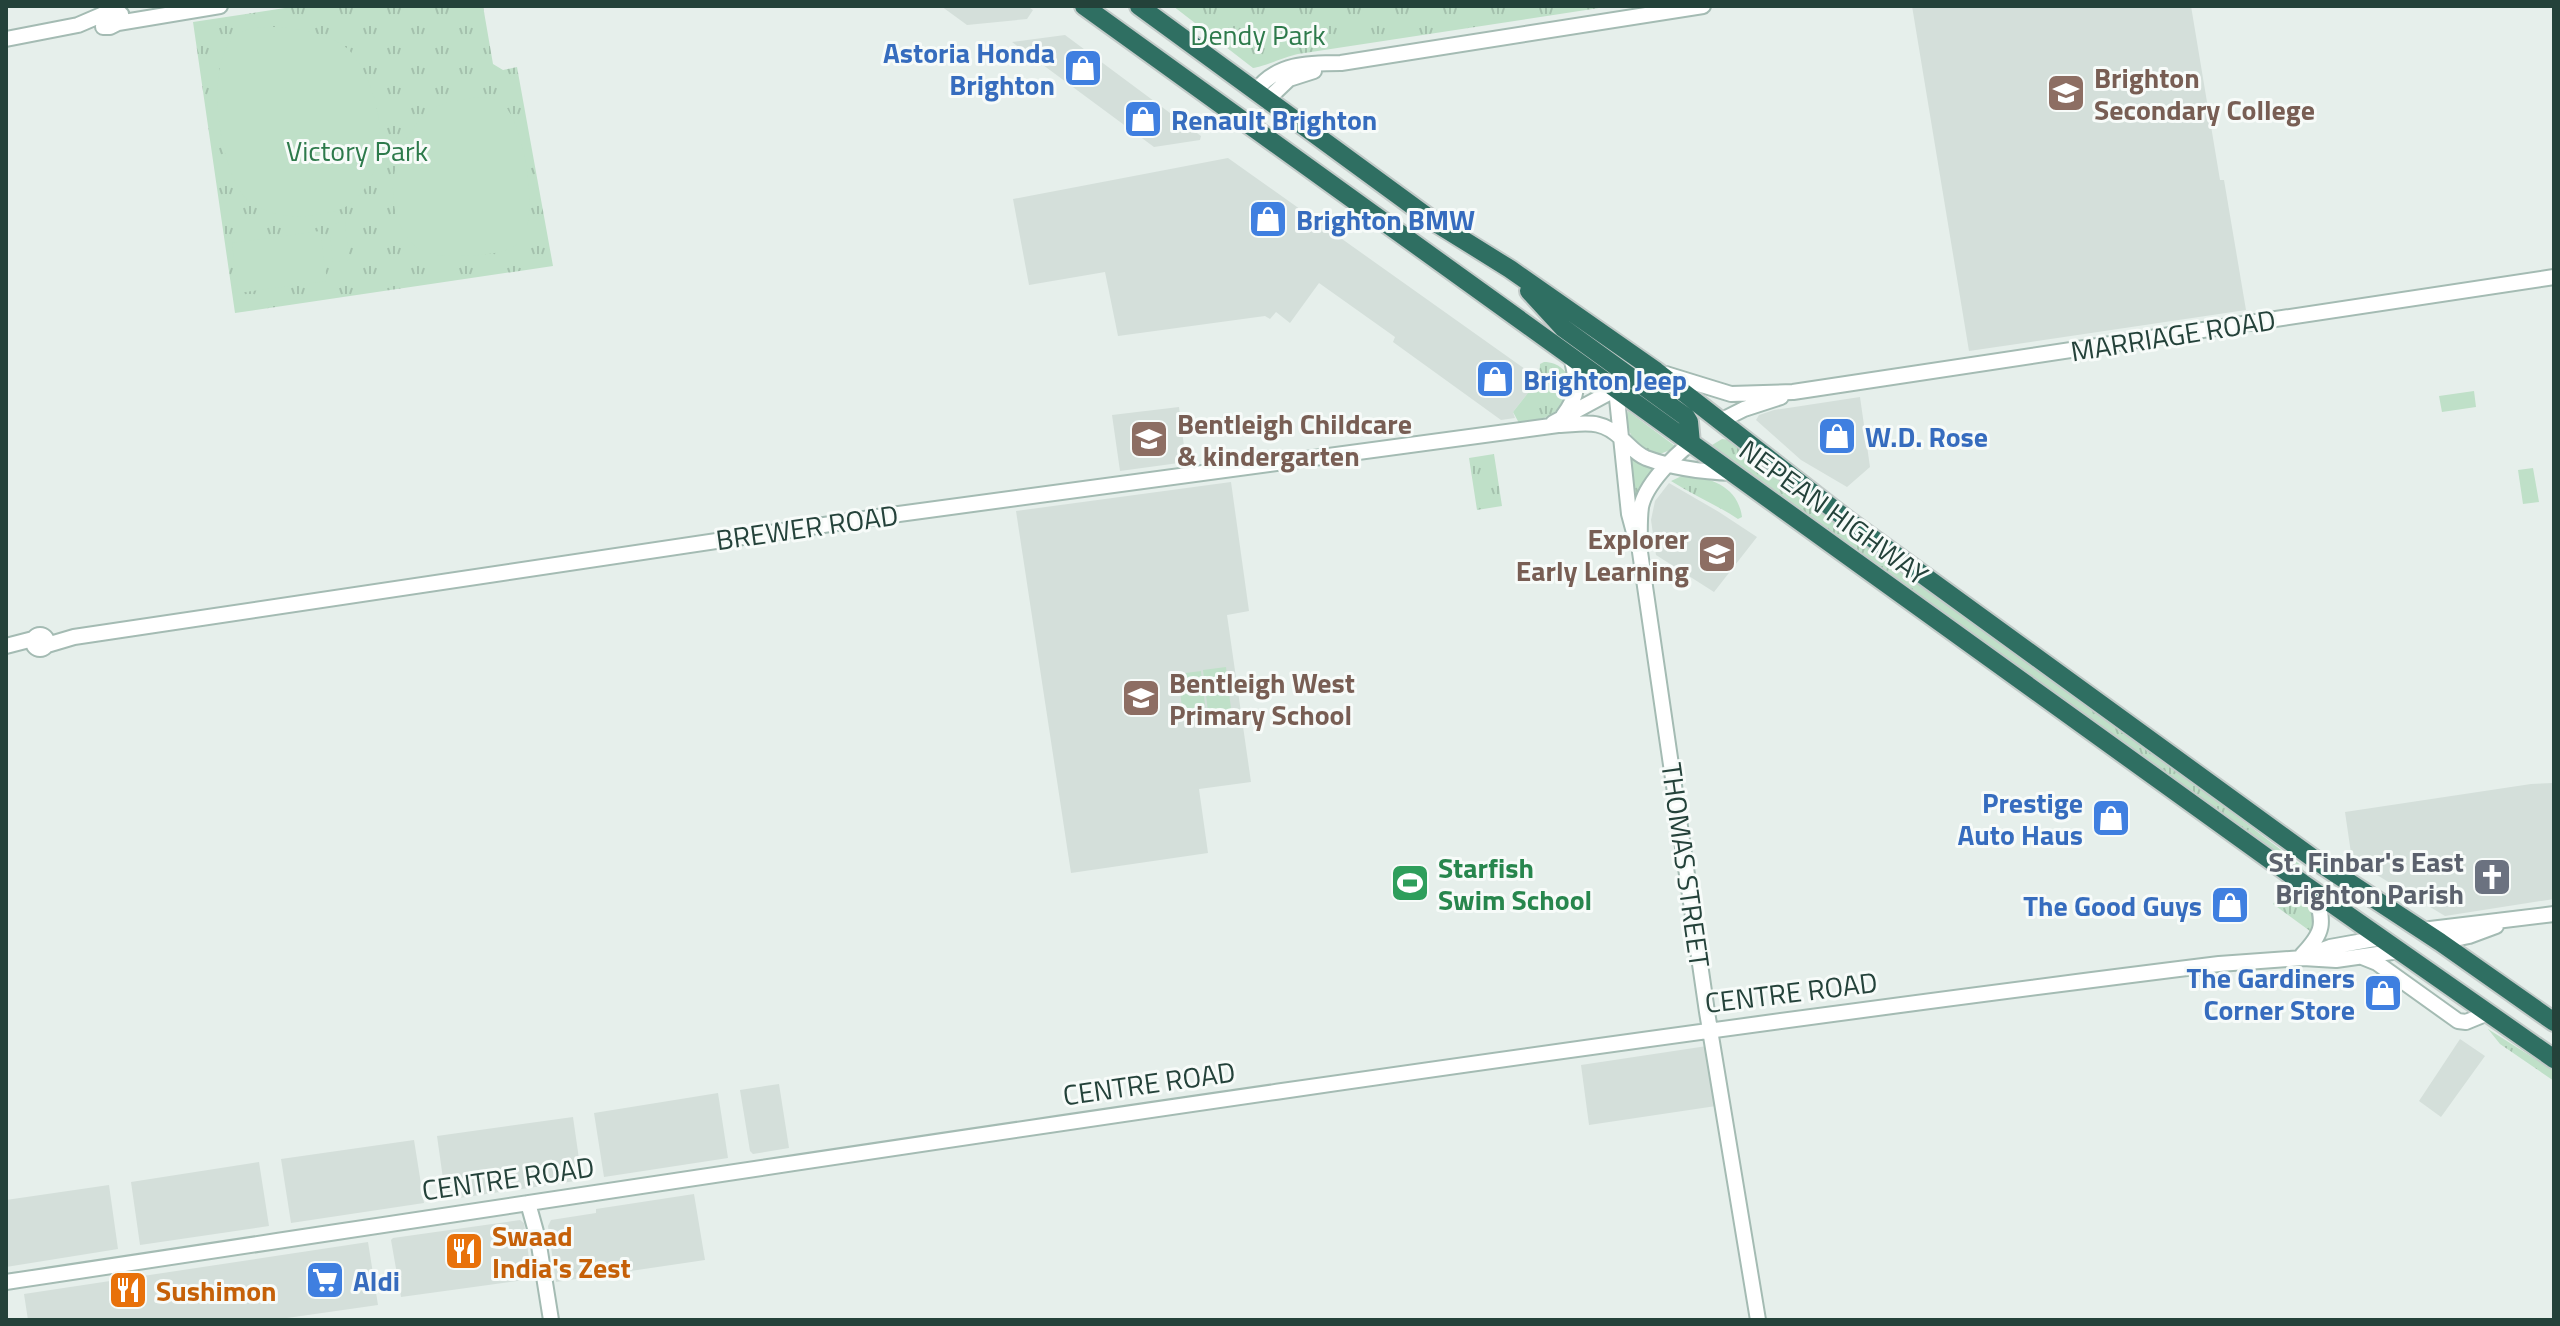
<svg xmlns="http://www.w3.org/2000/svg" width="2560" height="1326" font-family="'Titillium Web',sans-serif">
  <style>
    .built { fill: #d4dfda }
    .grass { fill: url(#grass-tufts) }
    .garden { fill: #bfe0c8 }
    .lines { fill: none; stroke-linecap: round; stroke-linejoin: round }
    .secondary-casing { stroke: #a4bbb3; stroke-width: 18 }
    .highway-casing { stroke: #c2cac8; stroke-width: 22 }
    .secondary { stroke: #fff; stroke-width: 14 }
    .highway { stroke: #2f6f62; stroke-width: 18 }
    .labels { text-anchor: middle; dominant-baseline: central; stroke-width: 6; stroke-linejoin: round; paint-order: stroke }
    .park-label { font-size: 28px; fill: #2d7a4b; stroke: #f7fbf9 }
    .shop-label { font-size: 28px; font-weight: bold; fill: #366cbe; stroke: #f7fbf9; text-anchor: start }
    .education-label { font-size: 28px; font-weight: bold; fill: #785e54; stroke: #f7fbf9; text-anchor: start }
    .street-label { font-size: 28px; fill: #24423a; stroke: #f7fbf9 }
    .worship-label { font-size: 28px; font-weight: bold; fill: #5b616d; stroke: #f7fbf9; text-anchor: end }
    .leisure-label { font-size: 28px; font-weight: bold; fill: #27864d; stroke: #f7fbf9; text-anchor: start }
    .food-label { font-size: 28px; font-weight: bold; fill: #c56008; stroke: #f7fbf9; text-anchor: start }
  </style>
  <defs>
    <pattern id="grass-tufts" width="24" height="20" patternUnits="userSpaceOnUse" patternTransform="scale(2)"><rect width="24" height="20" fill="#bfe0c8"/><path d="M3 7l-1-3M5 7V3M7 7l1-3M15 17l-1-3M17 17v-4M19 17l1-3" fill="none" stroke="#a4c1ad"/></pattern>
  </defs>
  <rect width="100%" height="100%" fill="#e6efeb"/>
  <path class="built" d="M 941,6 L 1027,6 L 1033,10 L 1027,19 L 967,25 Z
    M 1912,6 L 2191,6 L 2220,180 L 2224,180 L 2246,310 L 1969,351 Z
    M 1065,35 L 1201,136 L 1200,140 L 1154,147 L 1012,42 Z
    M 1228,158 L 1539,379 L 1513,412 L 1515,418 L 1501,420 L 1393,342 L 1395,337 L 1319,283 L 1290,323 L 1276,312 L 1270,319 L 1265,316 L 1118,336 L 1105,272 L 1029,285 L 1013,199 Z
    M 1860,397 L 1870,467 L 1847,487 L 1801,460 L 1756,420 L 1759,415 L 1774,410 Z
    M 1179,407 L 1186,462 L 1120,471 L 1112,415 Z
    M 1231,482 L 1249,611 L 1227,615 L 1251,782 L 1199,789 L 1208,853 L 1071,873 L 1016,511 Z
    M 1669,483 L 1719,512 L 1757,537 L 1714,592 L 1656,555 L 1651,520 L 1655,501 Z
    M 2554,783 L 2554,899 L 2445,916 L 2352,860 L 2345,812 L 2531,784 Z
    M 2460,1039 L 2485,1056 L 2441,1117 L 2419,1101 Z
    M 1707,1046 L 1716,1106 L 1589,1125 L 1581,1065 Z
    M 779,1084 L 789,1148 L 753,1154 L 750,1151 L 740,1090 Z
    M 718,1093 L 728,1158 L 604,1177 L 594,1113 Z
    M 573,1117 L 582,1180 L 446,1200 L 437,1136 Z
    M 414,1140 L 424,1203 L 291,1223 L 281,1159 Z
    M 259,1162 L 269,1226 L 140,1245 L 131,1182 Z
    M 109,1185 L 118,1249 L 6,1267 L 6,1200 Z
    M 694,1194 L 705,1260 L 556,1282 L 548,1226 L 551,1220 L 596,1213 L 596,1209 Z
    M 520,1220 L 524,1223 L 532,1279 L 401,1297 L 391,1240 L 393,1238 Z
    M 368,1242 L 378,1305 L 273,1320 L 28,1320 L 24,1294 Z"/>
  <path class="grass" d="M 298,6 L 483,6 L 493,64 L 503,70 L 517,67 L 553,266 L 235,313 L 193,22 Z
    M 1173,6 L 1612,6 L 1298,54 C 1284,57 1263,67 1253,68 Z
    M 1544,362 C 1559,362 1568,372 1573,385 C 1559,414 1551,419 1519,423 L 1513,412 L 1539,379 L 1540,364 Z
    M 1628,411 L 1675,446 L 1675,448 L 1660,454 C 1638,451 1624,434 1628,411 Z
    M 1722,439 L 1730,440 C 1811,509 1898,568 1984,629 C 2091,706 2197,785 2302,866 L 2304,872 L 1723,454 L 1712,445 Z
    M 1494,454 L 1502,506 L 1477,510 L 1469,458 Z
    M 1632,460 L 1657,469 L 1638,498 L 1634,497 Z
    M 1686,474 C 1713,479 1738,487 1742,517 L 1738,519 C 1717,505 1693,495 1671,481 Z
    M 2293,898 L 2304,902 L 2316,911 L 2314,934 L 2273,904 L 2277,899 Z
    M 2488,1029 L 2554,1071 L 2554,1081 L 2500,1044 Z"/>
  <path class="garden" d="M 281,27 C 303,30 325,33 344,46 C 353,52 361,66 366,76 C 384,115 389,168 354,201 C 342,212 324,214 308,216 C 289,218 266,214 250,202 C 219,179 201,55 239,33 C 251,26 267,27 281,27 Z
    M 484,97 C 489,98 497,99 501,102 C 524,119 540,217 521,240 C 508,256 476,255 458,256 C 438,256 422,256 409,240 C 380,205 393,141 427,113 C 443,100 464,99 484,97 Z
    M 345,222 L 349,260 L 333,262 L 329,224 Z
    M 320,231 L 327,281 L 238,293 L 232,243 Z
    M 2474,391 L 2476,407 L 2442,412 L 2439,396 Z
    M 2533,468 L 2539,502 L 2523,504 L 2518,470 Z
    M 1226,667 L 1231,709 L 1208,712 L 1203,670 Z
    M 1201,671 L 1206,713 L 1183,716 L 1178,674 Z"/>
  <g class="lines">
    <defs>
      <path id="secondary" d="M 117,11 L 121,14 L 118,23 L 110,27 L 103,27 L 104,15 L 109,12 Z
        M 118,23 L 220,6
        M 6,39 L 78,25 L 106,13
        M 1255,92 C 1276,63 1308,63 1341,63 L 1703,6
        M 1267,100 L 1289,79 L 1314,71
        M 1666,374 L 1731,394 L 1793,392 L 2554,277
        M 1616,389 L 1629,514 L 1636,540
        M 1563,416 C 1581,392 1577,383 1571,356
        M 1722,420 L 1744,409 L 1781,397
        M 1553,423 L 1616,389
        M 1691,443 C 1674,456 1645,485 1641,507 C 1639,522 1640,538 1640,552 L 1707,1012 L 1758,1320
        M33 642a7 7 0 1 1 14 0a7 7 0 1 1-14 0Z
        M 47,645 L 74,637 L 884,516 L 1558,425 C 1585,424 1601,418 1622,439 C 1630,446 1636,454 1646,458 C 1673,468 1705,472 1733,473
        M 6,646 L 33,639
        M 2422,930 L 2554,914
        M 2440,942 L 2469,936 L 2496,926
        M 2302,955 C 2325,931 2324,924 2315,892
        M 2303,957 L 2330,947 L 2380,938
        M 2362,957 L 2377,963 L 2458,1021 L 2466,1022 L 2488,1013
        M 528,1203 L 538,1239 L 551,1320
        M 6,1282 C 743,1171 1479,1056 2219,964 L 2303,958 L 2336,960 L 2399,951"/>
      <path id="highway" d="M 1084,6 L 2305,885 L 2554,1059
        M 1139,6 L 1436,223 L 1510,269 L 1656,371 L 1850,522 L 2321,864 L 2440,942 L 2554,1022
        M 1529,291 L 1563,328 L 1686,417 L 1689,422 L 1691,443"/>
    </defs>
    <use href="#secondary" class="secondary-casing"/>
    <use href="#highway" class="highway-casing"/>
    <use href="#secondary" class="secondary"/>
    <use href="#highway" class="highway"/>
  </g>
  <defs>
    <symbol id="shop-square" viewBox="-11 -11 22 22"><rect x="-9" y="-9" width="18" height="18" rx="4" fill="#3f7fe0" stroke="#f7fbf9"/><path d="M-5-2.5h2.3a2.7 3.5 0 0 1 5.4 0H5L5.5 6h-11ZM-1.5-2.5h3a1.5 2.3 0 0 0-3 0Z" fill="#fff"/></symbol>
    <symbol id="school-square" viewBox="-11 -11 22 22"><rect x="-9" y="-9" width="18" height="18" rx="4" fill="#8d6e63" stroke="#f7fbf9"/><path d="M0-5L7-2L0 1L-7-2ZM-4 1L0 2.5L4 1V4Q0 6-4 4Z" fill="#fff"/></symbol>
    <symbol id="church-square" viewBox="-11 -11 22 22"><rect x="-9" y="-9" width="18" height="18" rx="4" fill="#6b7280" stroke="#f7fbf9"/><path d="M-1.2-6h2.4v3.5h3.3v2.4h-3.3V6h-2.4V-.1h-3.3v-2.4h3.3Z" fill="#fff"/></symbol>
    <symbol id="stadium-square" viewBox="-11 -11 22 22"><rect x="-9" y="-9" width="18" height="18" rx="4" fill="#2e9e5b" stroke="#f7fbf9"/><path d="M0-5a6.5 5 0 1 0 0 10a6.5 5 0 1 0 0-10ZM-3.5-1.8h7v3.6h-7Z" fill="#fff"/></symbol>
    <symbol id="restaurant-square" viewBox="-11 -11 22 22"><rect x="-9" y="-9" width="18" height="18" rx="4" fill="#e8710a" stroke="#f7fbf9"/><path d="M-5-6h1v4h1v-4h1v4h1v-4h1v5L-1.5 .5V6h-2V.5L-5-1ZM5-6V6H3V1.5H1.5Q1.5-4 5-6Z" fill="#fff"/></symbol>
    <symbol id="supermarket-square" viewBox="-11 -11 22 22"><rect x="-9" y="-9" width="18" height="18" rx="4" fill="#3f7fe0" stroke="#f7fbf9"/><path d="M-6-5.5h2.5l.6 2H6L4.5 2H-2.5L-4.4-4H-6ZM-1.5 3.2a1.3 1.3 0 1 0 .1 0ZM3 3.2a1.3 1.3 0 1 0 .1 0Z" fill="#fff"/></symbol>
  </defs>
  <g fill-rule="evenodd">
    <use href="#shop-square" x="1061" y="46" width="44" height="44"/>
    <use href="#school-square" x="2044" y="71" width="44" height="44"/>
    <use href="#shop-square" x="1121" y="97" width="44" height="44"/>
    <use href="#shop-square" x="1246" y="197" width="44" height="44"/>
    <use href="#shop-square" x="1473" y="357" width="44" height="44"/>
    <use href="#shop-square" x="1815" y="414" width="44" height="44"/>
    <use href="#school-square" x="1127" y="417" width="44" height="44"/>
    <use href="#school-square" x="1695" y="532" width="44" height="44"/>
    <use href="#school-square" x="1119" y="676" width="44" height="44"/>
    <use href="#shop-square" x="2089" y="796" width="44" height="44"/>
    <use href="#church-square" x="2470" y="855" width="44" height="44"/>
    <use href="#stadium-square" x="1388" y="861" width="44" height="44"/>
    <use href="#shop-square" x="2208" y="883" width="44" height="44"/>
    <use href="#shop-square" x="2361" y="971" width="44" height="44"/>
    <use href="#restaurant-square" x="442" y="1229" width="44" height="44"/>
    <use href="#supermarket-square" x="303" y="1258" width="44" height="44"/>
    <use href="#restaurant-square" x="106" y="1268" width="44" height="44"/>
  </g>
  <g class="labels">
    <g class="park-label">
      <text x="1258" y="34">Dendy Park</text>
      <text x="357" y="150">Victory Park</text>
    </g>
    <g class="shop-label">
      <text x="1055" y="52" text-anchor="end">Astoria Honda<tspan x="1055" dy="32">Brighton</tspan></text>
      <text x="1171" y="119">Renault Brighton</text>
      <text x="1296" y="219">Brighton BMW</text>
      <text x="1523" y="379">Brighton Jeep</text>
      <text x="1865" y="436">W.D. Rose</text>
      <text x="2083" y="802" text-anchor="end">Prestige<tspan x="2083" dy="32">Auto Haus</tspan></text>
      <text x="2202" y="905" text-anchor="end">The Good Guys</text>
      <text x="2355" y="977" text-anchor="end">The Gardiners<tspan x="2355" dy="32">Corner Store</tspan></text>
      <text x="353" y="1280">Aldi</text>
    </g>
    <g class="education-label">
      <text x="2094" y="77">Brighton<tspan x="2094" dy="32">Secondary College</tspan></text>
      <text x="1177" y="423">Bentleigh Childcare<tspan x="1177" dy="32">&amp; kindergarten</tspan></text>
      <text x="1689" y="538" text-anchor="end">Explorer<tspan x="1689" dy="32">Early Learning</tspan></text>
      <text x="1169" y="682">Bentleigh West<tspan x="1169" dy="32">Primary School</tspan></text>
    </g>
    <g class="street-label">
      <text transform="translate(2173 335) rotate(-9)">MARRIAGE ROAD</text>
      <text transform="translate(1834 512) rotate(36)">NEPEAN HIGHWAY</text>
      <text transform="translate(807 527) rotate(-8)">BREWER ROAD</text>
      <text transform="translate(1686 865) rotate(82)">THOMAS STREET</text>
      <text transform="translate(1791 992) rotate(-7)">CENTRE ROAD</text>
      <text transform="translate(1149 1083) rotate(-8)">CENTRE ROAD</text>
      <text transform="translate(508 1178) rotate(-8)">CENTRE ROAD</text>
    </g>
    <g class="worship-label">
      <text x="2464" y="861">St. Finbar's East<tspan x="2464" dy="32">Brighton Parish</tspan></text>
    </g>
    <g class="leisure-label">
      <text x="1438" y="867">Starfish<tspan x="1438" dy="32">Swim School</tspan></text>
    </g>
    <g class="food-label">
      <text x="492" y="1235">Swaad<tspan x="492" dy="32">India's Zest</tspan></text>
      <text x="156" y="1290">Sushimon</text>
    </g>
  </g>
  <rect width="2560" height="1326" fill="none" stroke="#24423a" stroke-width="16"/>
</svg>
